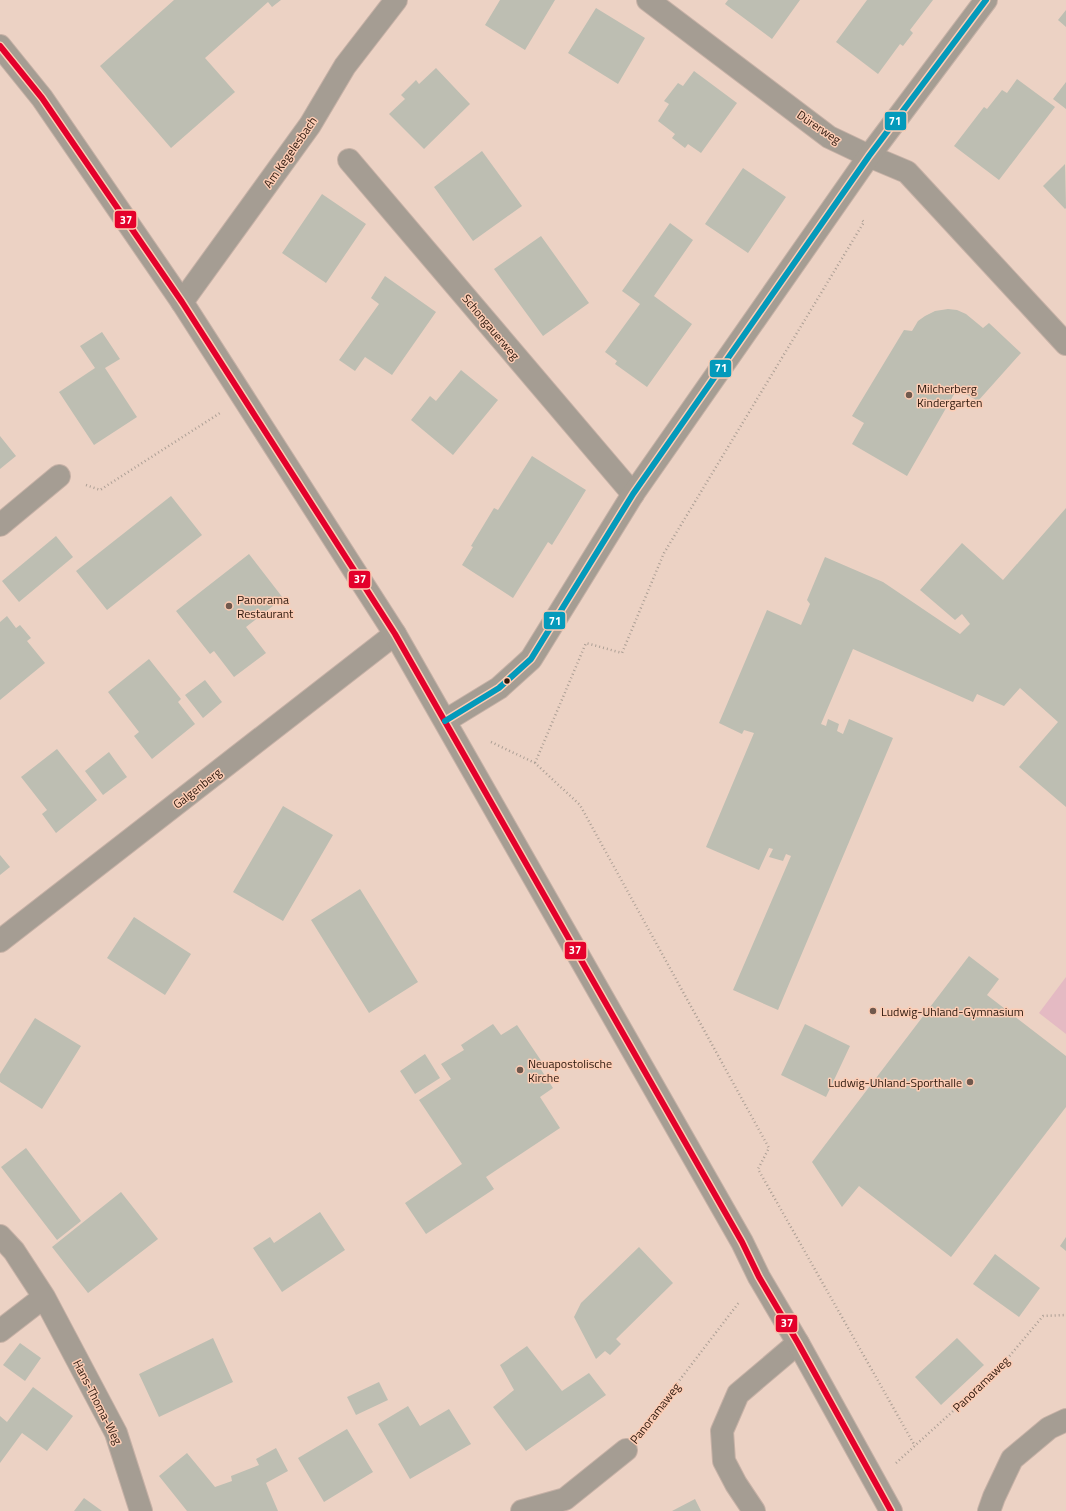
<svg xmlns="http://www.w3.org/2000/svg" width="1066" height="1511" font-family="'Titillium Web',sans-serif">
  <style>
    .green { fill: #e4bac3 }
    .building { fill: #bdbeb2 }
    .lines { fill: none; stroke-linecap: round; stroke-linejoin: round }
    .minor-casing { stroke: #c6b1a6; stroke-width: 24 }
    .tertiary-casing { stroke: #c6b1a6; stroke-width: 24 }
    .path { stroke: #ac9f95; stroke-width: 2.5; stroke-dasharray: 1 3; stroke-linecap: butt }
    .minor { stroke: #a59d93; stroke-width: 22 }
    .tertiary { stroke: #a59d93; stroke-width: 22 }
    .bus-1-casing { stroke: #fcccb4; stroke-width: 9 }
    .bus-2-casing { stroke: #fcccb4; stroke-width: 9 }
    .bus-1 { stroke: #e4002b; stroke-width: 6 }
    .bus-2 { stroke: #049abb; stroke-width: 6 }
    .poi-dot { fill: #70594d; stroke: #fcccb4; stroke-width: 1.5 }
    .bus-dot { fill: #2d180d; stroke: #fcccb4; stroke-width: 1.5 }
    .labels { text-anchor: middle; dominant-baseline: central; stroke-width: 3; stroke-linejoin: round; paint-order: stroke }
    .street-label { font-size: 12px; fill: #2d180d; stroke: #fcccb4 }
    .poi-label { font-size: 12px; fill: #2d180d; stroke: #fcccb4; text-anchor: start }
    .line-badge { stroke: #fcccb4; stroke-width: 1.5 }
    .badge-label { font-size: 11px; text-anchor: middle; font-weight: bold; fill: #fff }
  </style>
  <rect width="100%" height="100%" fill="#ecd2c4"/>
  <path class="green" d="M 1066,977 L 1066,1034 L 1039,1013 Z"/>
  <path class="building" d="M 174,0 L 281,0 L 272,7 L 268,2 L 205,58 L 235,92 L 171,148 L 100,66 Z
    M 500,0 L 555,0 L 525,50 L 485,25 Z
    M 728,0 L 800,0 L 772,39 L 725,4 Z
    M 867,0 L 933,0 L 910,30 L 913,33 L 903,46 L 900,44 L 878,74 L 836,42 Z
    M 596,8 L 645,38 L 618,84 L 568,53 Z
    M 1066,10 L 1066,27 L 1058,20 Z
    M 436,68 L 470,104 L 424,149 L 389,114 L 405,99 L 401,95 L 416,80 L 419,84 Z
    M 694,71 L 737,103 L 701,153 L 688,144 L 685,148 L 672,138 L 675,134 L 658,121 L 669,104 L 664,101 L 678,83 L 683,86 Z
    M 1017,79 L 1055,107 L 999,180 L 954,146 L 984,107 L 987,109 L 1002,90 L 1007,93 Z
    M 1066,82 L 1066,109 L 1053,99 Z
    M 482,151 L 522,206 L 473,241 L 434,187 Z
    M 1065,164 L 1066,208 L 1065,209 L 1043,186 Z
    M 743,168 L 786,197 L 748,253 L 705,224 Z
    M 322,194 L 366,224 L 326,283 L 282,253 Z
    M 670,223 L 693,240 L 654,296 L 692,324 L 647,387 L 615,364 L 617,361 L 605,352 L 640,304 L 622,291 Z
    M 541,236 L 589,303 L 543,336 L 494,269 Z
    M 385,276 L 436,312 L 392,375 L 365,357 L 355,371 L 339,360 L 379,304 L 371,298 Z
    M 948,309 L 957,310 L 966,314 L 983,328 L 989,323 L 1021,353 L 978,401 L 957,389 L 907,476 L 852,444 L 864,423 L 852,416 L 904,330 L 912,331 L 918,321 L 925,316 L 935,311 Z
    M 102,332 L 120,359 L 105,368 L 137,417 L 94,445 L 59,392 L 95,368 L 80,346 Z
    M 461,370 L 498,400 L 453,455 L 411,420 L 430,396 L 436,401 Z
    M 0,436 L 16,456 L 0,469 Z
    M 532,456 L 586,490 L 552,545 L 548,542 L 513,598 L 462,565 L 473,547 L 471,546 L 494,508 L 498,510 Z
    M 171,496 L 202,535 L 107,610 L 76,571 Z
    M 1066,508 L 1066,807 L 1019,767 L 1058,722 L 1020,688 L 1004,706 L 977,694 L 973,702 L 853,649 L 821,724 L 826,726 L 828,719 L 839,724 L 837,731 L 843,734 L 849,719 L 893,738 L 778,1010 L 733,990 L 791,856 L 786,854 L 783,861 L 769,857 L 773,849 L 769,848 L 759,870 L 706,847 L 754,733 L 744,730 L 742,734 L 719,723 L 767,610 L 801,625 L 810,604 L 807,600 L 825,557 L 883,582 L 960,634 L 970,624 L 962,614 L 955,620 L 920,590 L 962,543 L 1003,580 Z
    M 56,536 L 73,557 L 19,602 L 2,581 Z
    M 249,554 L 283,598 L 246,627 L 266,653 L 234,677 L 214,651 L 210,654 L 176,611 Z
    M 7,616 L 16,628 L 20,625 L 31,638 L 27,641 L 45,663 L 0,700 L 0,622 Z
    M 149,659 L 181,699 L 178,702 L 195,724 L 152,759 L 134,736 L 139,732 L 108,692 Z
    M 205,680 L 222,702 L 203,718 L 185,695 Z
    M 57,749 L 97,800 L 56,833 L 42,814 L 47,810 L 21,777 Z
    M 109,752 L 127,777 L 103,795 L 85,771 Z
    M 283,806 L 333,835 L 283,921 L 233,892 Z
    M 0,855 L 10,867 L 0,875 Z
    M 360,889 L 418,982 L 369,1013 L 311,920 Z
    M 134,917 L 191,954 L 165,995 L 107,958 Z
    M 969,956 L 999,979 L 987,995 L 1066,1056 L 1066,1107 L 951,1257 L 859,1186 L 842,1207 L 812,1162 Z
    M 35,1018 L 81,1046 L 42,1109 L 0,1082 L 0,1074 Z
    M 493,1024 L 501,1035 L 517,1025 L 542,1062 L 538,1065 L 553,1088 L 540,1097 L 560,1128 L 486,1177 L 494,1189 L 426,1234 L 405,1203 L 462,1164 L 419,1100 L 451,1079 L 441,1064 L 464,1050 L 461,1045 Z
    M 805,1024 L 850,1046 L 826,1097 L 781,1075 Z
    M 425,1054 L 440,1078 L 415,1094 L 400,1071 Z
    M 26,1148 L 81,1221 L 57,1240 L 1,1167 Z
    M 121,1192 L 158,1239 L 88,1293 L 52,1247 Z
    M 320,1212 L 345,1250 L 282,1292 L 253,1248 L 270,1237 L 274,1243 Z
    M 1066,1237 L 1066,1251 L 1060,1246 Z
    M 639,1247 L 673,1283 L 616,1339 L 621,1344 L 610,1355 L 605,1351 L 596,1359 L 574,1317 L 581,1303 Z
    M 995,1254 L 1040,1288 L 1019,1317 L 973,1284 Z
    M 213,1338 L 233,1382 L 159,1417 L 139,1374 Z
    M 957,1338 L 984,1365 L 941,1405 L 915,1377 Z
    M 20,1343 L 41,1358 L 25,1381 L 3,1365 Z
    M 527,1346 L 562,1391 L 589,1373 L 606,1395 L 526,1451 L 493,1407 L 514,1390 L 500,1365 Z
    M 379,1382 L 388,1400 L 356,1415 L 347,1397 Z
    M 33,1387 L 73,1416 L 47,1451 L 22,1433 L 0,1463 L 0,1416 L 7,1422 Z
    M 408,1406 L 420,1426 L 449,1409 L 471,1444 L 410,1479 L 378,1424 Z
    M 347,1429 L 373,1472 L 324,1502 L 298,1458 Z
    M 276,1448 L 288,1471 L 266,1483 L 278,1511 L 187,1511 L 159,1476 L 187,1453 L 215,1487 L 232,1481 L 231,1476 L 259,1465 L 256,1459 Z
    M 84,1498 L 102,1511 L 74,1511 Z
    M 695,1499 L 701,1511 L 672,1511 Z"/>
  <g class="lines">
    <defs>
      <path id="minor" d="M 648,0 L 829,137 L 869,156 L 907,172 L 1066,344
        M 349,160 L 633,494
        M 182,302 L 310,125 L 345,66 L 396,0
        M 0,525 L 59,476
        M 0,941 L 395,634
        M 0,1236 L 14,1251 L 44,1297 L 116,1433 L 141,1511
        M 0,1331 L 44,1297
        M 522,1511 L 565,1499 L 626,1450
        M 754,1511 L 736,1484 L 724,1461 L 722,1431 L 738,1394 L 798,1343
        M 989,1511 L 994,1497 L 1012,1459 L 1049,1428 L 1066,1420"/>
      <path id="tertiary" d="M 0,46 L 42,98 L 182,302 L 395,634 L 742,1242 L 759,1277 L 798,1343 L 891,1511
        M 445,721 L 499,688 L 531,659 L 633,494 L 869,156 L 986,0"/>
    </defs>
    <use href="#minor" class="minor-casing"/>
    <use href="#tertiary" class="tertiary-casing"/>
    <path class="path" d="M 86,485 L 100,490 L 220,413
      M 491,742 L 535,763 L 580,805 L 769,1148 L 758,1169 L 915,1446
      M 535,763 L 586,643 L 622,653 L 664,553 L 864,222 L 861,219
      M 643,1428 L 740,1301
      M 896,1463 L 997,1371 L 1043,1316 L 1066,1315"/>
    <use href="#minor" class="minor"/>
    <use href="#tertiary" class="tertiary"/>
    <defs>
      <path id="bus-1" d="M 0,46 L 42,98 L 182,302 L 395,634 L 742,1242 L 759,1277 L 798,1343 L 891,1511"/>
      <path id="bus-2" d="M 445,721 L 499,688 L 531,659 L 633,494 L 869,156 L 986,0"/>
    </defs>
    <use href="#bus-1" class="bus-1-casing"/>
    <use href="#bus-2" class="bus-2-casing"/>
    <use href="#bus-1" class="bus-1"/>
    <use href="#bus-2" class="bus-2"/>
  </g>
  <g class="poi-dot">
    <circle cx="909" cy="395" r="4"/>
    <circle cx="229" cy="606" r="4"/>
    <circle cx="873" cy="1011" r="4"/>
    <circle cx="520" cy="1070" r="4"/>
    <circle cx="970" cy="1082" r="4"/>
  </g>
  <circle class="bus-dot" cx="507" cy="681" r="3.5"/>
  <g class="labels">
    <g class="street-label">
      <text transform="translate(819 127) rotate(34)">Dürerweg</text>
      <text transform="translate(290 152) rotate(-55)">Am Kegelesbach</text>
      <text transform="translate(491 327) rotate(50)">Schongauerweg</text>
      <text transform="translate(197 788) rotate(-38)">Galgenberg</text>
      <text transform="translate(981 1384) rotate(-44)">Panoramaweg</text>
      <text transform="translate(98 1402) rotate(63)">Hans-Thoma-Weg</text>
      <text transform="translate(655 1413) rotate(-52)">Panoramaweg</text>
    </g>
    <g class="poi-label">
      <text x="917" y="388">Milcherberg<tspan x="917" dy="14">Kindergarten</tspan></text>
      <text x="237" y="599">Panorama<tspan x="237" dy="14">Restaurant</tspan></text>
      <text x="881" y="1011">Ludwig-Uhland-Gymnasium</text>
      <text x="528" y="1063">Neuapostolische<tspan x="528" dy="14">Kirche</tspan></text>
      <text x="962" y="1082" text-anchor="end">Ludwig-Uhland-Sporthalle</text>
    </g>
  </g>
  <g class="line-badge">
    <rect x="884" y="111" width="23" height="20" rx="4" fill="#049abb"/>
    <rect x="114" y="210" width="23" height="19" rx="4" fill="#e4002b"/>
    <rect x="709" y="359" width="23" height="19" rx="4" fill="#049abb"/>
    <rect x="348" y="570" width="23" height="19" rx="4" fill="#e4002b"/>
    <rect x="543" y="611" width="23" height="19" rx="4" fill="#049abb"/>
    <rect x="564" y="941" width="23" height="19" rx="4" fill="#e4002b"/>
    <rect x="775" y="1314" width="23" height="19" rx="4" fill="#e4002b"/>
  </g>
  <g class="badge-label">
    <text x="895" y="125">71</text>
    <text x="126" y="224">37</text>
    <text x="721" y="372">71</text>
    <text x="360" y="583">37</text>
    <text x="555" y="625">71</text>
    <text x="575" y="954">37</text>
    <text x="787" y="1327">37</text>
  </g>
</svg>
